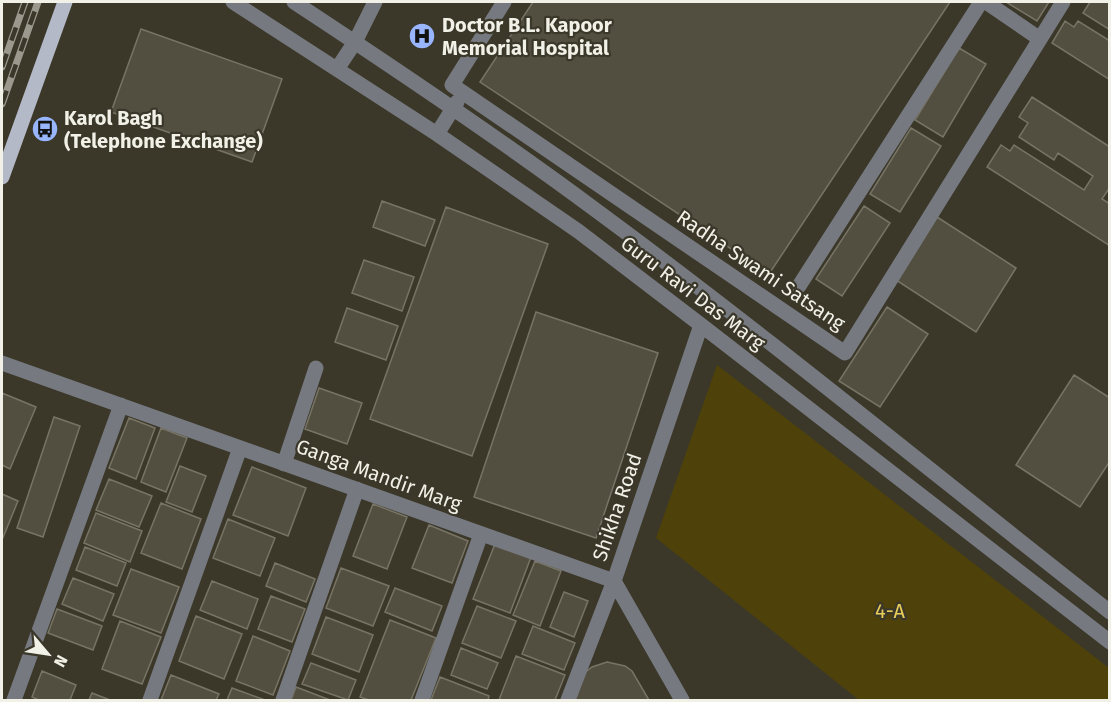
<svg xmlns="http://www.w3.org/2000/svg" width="1111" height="702" font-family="'Fira Sans',sans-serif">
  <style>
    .green { fill: #4e420a }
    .building { fill: #524f41; stroke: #777465; stroke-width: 1.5 }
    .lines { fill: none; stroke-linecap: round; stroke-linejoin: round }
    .minor { stroke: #76797f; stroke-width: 15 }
    .major { stroke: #b3b9c6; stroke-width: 15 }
    .rail-casing { stroke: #9b998e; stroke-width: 7 }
    .rail { stroke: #3b382a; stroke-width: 4.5; stroke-dasharray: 14; stroke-linecap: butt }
    .labels { text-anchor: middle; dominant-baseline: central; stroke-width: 4.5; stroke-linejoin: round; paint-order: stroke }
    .poi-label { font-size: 20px; font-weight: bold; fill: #f2f1e8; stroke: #3b382a; text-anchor: start }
    .street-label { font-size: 20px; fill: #f2f1e8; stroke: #3b382a }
    .park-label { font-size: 20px; fill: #e7cd58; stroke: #3b382a }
  </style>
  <rect width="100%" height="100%" fill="#3b382a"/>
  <path class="green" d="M 717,365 L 1109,668 L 1109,700 L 859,700 L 656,538 Z"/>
  <path class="building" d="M 533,2 L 950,2 L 769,274 L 480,82 Z
    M 1006,2 L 1049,2 L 1037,21 Z
    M 1090,2 L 1110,2 L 1110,30 L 1083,13 Z
    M 1065,21 L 1074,27 L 1078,21 L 1110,41 L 1110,80 L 1052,43 Z
    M 141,29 L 282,79 L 252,162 L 111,112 Z
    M 959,48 L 986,64 L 943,137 L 915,120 Z
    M 1032,97 L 1110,147 L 1110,187 L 1102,199 L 1110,204 L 1110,246 L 987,167 L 1001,145 L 1010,151 L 1014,145 L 1084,190 L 1093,176 L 1058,153 L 1054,160 L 1019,137 L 1028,123 L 1019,117 Z
    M 911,128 L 941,146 L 900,212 L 870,194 Z
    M 382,201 L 435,220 L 425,246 L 373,227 Z
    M 864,206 L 890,223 L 842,296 L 816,279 Z
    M 446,207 L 548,244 L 472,456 L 370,419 Z
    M 937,217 L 1016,268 L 976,332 L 896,280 Z
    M 364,260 L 414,277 L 402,311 L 352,293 Z
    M 887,307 L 928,334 L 880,407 L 839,381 Z
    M 347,308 L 398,326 L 386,360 L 335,342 Z
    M 536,312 L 658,353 L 596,538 L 474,497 Z
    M 1074,375 L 1110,398 L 1110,461 L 1080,507 L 1016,465 Z
    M 319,388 L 362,403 L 347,444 L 305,429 Z
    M 2,393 L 36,407 L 10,469 L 2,465 Z
    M 54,417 L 80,426 L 43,537 L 17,528 Z
    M 129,418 L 155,428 L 136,479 L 109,468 Z
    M 161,428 L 187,438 L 166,492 L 141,482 Z
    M 180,466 L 206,476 L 192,512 L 166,502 Z
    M 252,467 L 306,488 L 288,536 L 233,515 Z
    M 109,479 L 152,496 L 139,527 L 96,510 Z
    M 2,494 L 18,501 L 2,540 Z
    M 161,503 L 201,519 L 182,569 L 141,553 Z
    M 373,504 L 407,517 L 387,569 L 353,556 Z
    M 96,513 L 142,531 L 130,562 L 84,543 Z
    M 228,519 L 275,538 L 260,576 L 213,558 Z
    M 429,525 L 468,541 L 452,583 L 412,568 Z
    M 495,544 L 531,557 L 510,613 L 473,599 Z
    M 85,547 L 126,563 L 117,586 L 76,570 Z
    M 535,561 L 561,571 L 540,626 L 513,615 Z
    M 275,563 L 315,579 L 306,602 L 266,586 Z
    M 341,568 L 389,586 L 373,626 L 326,608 Z
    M 131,569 L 179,587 L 161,633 L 113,615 Z
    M 73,578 L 114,594 L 103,621 L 62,604 Z
    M 212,581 L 258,599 L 247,629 L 200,610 Z
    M 395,588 L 442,606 L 432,631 L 385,612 Z
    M 564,592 L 588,601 L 574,637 L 550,627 Z
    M 271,596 L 305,609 L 292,642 L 258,629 Z
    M 477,606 L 516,621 L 501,658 L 462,643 Z
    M 57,609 L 102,626 L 93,650 L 48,633 Z
    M 196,616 L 242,634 L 224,679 L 179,661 Z
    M 326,617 L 373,635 L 359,672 L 312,654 Z
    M 390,620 L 436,638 L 411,700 L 369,700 L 360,697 Z
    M 120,621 L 161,637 L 142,684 L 102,669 Z
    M 533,626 L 575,643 L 564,670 L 522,654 Z
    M 253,636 L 290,651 L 273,695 L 236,681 Z
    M 461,648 L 498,663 L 487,689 L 451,675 Z
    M 516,656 L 565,675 L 555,700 L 499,700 Z
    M 607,662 L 625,666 L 632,671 L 649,700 L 573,700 L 583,674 L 592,667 Z
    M 311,663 L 356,680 L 348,700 L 302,684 Z
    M 42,671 L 76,685 L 70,700 L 39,700 L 32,697 Z
    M 171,675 L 219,694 L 216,700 L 161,700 Z
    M 440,677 L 489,696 L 488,700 L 431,700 Z
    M 296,687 L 330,700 L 291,700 Z
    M 232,688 L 265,700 L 227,700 Z
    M 92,693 L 110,700 L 89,700 Z"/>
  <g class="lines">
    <path class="minor" d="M 233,2 L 437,134 L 578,231 L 701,325 L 1110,642
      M 294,2 C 396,69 499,138 597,211 C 772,340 939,478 1110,612
      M 504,2 L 452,85 L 845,353 L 1063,2
      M 986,2 L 1040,39
      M 337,69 L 355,42 L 375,2
      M 437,134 L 457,102
      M 799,286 L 981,2
      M 2,363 L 614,581 L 682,700
      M 284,464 L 316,368
      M 14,700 L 121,405
      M 150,700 L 240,448
      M 283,700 L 357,489
      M 422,700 L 481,534
      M 568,700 L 614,581 L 701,325"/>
    <path class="major" d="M 2,177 L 65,2"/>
    <defs>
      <path id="rail" d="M 2,67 L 25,2
        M 2,104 L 38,2"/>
    </defs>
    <use href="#rail" class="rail-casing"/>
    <use href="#rail" class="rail"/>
  </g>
  <defs>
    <symbol id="hospital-disc" viewBox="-11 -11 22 22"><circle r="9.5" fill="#99b5fd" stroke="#3b382a"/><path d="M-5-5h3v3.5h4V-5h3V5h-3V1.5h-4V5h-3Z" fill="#111"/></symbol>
    <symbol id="bus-disc" viewBox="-11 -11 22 22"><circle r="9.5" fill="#99b5fd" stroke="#3b382a"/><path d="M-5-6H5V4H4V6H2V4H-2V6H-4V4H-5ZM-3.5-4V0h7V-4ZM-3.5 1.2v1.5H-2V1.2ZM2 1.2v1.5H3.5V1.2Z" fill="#111"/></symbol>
  </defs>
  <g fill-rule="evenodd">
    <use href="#hospital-disc" x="407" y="21" width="30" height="30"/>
    <use href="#bus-disc" x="30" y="114" width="30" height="30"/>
  </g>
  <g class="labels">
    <g class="poi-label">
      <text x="442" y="25">Doctor B.L. Kapoor<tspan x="442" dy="23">Memorial Hospital</tspan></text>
      <text x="64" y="118">Karol Bagh<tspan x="64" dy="23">(Telephone Exchange)</tspan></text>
    </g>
    <g class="street-label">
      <text transform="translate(761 270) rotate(34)">Radha Swami Satsang</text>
      <text transform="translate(693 293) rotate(37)">Guru Ravi Das Marg</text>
      <text transform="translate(379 475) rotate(20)">Ganga Mandir Marg</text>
      <text transform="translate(617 507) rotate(-71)">Shikha Road</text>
    </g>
    <g class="park-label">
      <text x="890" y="611">4-A</text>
    </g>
  </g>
  <rect width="1111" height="702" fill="none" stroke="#f2f1e8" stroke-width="6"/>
  <g transform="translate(48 654) rotate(119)" stroke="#3b382a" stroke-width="4.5" paint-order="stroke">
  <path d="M0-4.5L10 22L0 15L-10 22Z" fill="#f2f1e8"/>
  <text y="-9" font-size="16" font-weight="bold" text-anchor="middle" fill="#f2f1e8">N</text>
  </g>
</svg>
